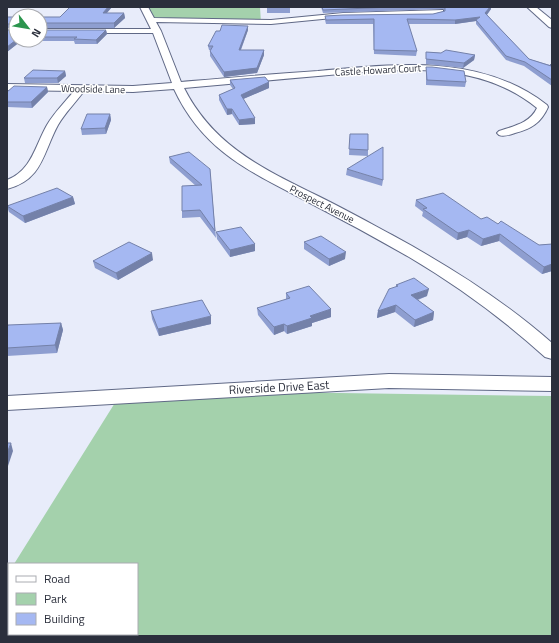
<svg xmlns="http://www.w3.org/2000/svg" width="559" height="643" font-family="'Titillium Web',sans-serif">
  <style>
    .green { fill: #a4d1ac }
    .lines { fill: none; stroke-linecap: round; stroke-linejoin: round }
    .minor-casing { stroke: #606986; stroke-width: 2 }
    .secondary-casing { stroke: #606986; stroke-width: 2 }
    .minor { fill: #fff; fill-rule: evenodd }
    .secondary { fill: #fff; fill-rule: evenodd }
    .wall { fill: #8e9ed0 }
    .shaded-wall { fill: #7481a9 }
    .building { fill: #a5b8f2; stroke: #7481a9 }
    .labels { text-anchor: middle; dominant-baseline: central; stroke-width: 3; stroke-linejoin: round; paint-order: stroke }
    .far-street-label { font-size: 10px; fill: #2b2f3c; stroke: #fff }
    .street-label { font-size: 12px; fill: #2b2f3c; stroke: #fff }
  </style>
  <rect width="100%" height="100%" fill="#e8ecfa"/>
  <path class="green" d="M 142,7 L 260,7 L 261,23 L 151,21 Z
    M 123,390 L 552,396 L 552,636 L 7,636 L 7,575 L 9,572 L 9,634 L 137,634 L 137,564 L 14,564 Z"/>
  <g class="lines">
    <defs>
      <path id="minor" d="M 140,7 L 148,7 L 154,18 L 271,20 L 343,13 L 443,10 L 443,14 L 432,16 L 343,17 L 271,24 L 156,22 L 161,31 L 181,82 C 227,78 272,74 318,71 C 396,64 480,53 547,105 L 548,107 C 541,123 531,129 515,133 C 509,135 504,137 499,135 L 497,133 L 499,131 C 514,126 530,123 537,108 C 475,57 391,70 318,76 C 273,80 229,84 184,88 C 213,145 260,167 314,194 C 341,207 366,221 392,235 C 449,266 503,300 552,343 L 552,359 L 545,357 C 503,319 458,286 409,257 C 376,238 343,220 310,203 C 252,172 204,153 174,89 L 133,92 L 84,91 C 76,102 65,113 58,125 C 43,152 43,180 7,189 L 7,180 C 32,170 35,146 47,125 C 54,113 65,102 74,91 L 7,90 L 7,84 L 133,86 L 172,83 L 153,33 L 40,33 L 40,29 L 151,29 Z
        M 389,374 L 552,377 L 552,391 L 389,388 L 7,410 L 7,396 Z"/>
      <path id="secondary" d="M 527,7 L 536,7 L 552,20 L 552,28 L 549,27 Z"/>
    </defs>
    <use href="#minor" class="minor-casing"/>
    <use href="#secondary" class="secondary-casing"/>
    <use href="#minor" class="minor"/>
    <use href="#secondary" class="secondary"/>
  </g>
  <path class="wall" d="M 70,7 L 112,7 L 107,13 L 124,13 L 125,18 L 114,28 L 40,28 L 40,17 L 60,17 Z
    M 267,7 L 290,7 L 290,13 L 267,13 Z
    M 321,7 L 491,7 L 491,9 L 487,15 L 529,59 L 550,65 L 552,63 L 552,86 L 524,66 L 506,60 L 476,24 L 476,21 L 455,24 L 408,24 L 417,51 L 416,56 L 374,54 L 373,24 L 326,24 L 325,20 L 325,16 L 433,14 L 444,11 L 444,9 L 323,13 Z
    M 7,17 L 16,17 L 16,28 L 7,28 Z
    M 248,26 L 248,30 L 241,50 L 264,55 L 257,73 L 224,77 L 210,56 L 210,51 L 211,50 L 209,50 L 208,46 L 220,31 Z
    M 7,30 L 16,40 L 40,40 L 40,30 L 106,30 L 107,34 L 97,44 L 75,44 L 74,41 L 21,41 L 7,52 Z
    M 426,52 L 441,53 L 475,55 L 474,60 L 463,68 L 426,64 Z
    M 426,67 L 466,82 L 465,87 L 426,85 Z
    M 65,71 L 66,76 L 58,83 L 25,83 L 24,78 Z
    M 230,80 L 269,82 L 269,88 L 243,99 L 255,124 L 239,125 L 232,114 L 227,115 L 219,100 L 219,95 L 233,89 L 230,85 Z
    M 47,87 L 48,92 L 32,108 L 7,107 L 7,92 Z
    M 110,114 L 111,120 L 106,134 L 82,135 L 81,129 Z
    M 350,134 L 368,150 L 368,156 L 349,155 Z
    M 169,157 L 210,169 L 216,238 L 200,217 L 182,218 L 182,211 L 196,186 L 170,163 Z
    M 347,169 L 383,180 L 382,186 L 346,175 Z
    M 73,197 L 75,204 L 25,223 L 9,212 L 7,206 Z
    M 416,200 L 481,219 L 498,224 L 539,245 L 552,244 L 552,271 L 542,274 L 499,241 L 481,246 L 467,237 L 457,240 L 422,216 L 423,212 L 415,206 Z
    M 216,232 L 255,244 L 255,251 L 230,257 L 217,239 Z
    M 304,242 L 345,259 L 329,266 L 304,249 Z
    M 153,260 L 118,280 L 95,268 L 93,261 Z
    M 396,285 L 427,296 L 418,300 L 434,312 L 433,320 L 414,327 L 395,312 L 377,318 L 378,311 L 396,287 Z
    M 286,293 L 331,309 L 331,317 L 312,323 L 312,326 L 287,334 L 284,331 L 274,335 L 258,315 L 257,308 L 286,300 Z
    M 151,311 L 211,324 L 159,336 L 152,319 Z
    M 61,323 L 63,330 L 57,353 L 7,356 L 7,328 Z"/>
  <path class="shaded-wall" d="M 108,7 L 112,7 L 103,17 L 103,13 Z
    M 490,7 L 491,7 L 491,9 L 485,17 L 485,13 Z
    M 124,13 L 125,18 L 114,28 L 114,23 Z
    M 480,17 L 476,20 L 476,21 L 455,24 L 455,20 Z
    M 248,26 L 248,30 L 239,54 L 239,50 Z
    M 106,30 L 107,34 L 97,44 L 96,40 Z
    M 16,40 L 21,40 L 21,41 L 7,52 L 7,47 Z
    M 264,50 L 264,55 L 257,73 L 224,77 L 224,72 Z
    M 475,55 L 474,60 L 463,68 L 464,63 Z
    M 65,71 L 66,76 L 58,83 L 57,78 Z
    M 269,82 L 269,88 L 241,100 L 241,95 Z
    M 47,87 L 48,92 L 32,108 L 31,102 Z
    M 227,109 L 232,109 L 232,114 L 227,115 Z
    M 110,114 L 111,120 L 106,134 L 105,128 Z
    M 255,118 L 255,124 L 239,125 L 239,120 Z
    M 73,197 L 75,204 L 25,223 L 23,216 Z
    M 469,230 L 467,237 L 457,240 L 458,233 Z
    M 500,234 L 499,241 L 481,246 L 483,239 Z
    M 255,244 L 255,251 L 230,257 L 230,250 Z
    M 346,252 L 345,259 L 329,266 L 329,259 Z
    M 152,253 L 153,260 L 118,280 L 116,273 Z
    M 552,264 L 552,271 L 542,274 L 544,267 Z
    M 429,289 L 427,296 L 410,302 L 411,295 Z
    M 396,305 L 395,312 L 377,318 L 378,311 Z
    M 331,309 L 331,317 L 312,323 L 312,326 L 287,334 L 287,326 L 310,316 Z
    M 434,312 L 433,320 L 414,327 L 415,320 Z
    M 211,316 L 211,324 L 159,336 L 158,329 Z
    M 61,323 L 63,330 L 57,353 L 55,345 Z
    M 284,324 L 284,331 L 274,335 L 274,327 Z
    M 11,443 L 13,451 L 7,469 L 7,453 Z"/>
  <path class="building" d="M 70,7 L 108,7 L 103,13 L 124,13 L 114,23 L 40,23 L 40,17 L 60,17 Z
    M 322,7 L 392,7 L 323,10 Z
    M 445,7 L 490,7 L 485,13 L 529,59 L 551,66 L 550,65 L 552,63 L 552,80 L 525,62 L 506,56 L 476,20 L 480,17 L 455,20 L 407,19 L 417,51 L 374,50 L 374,19 L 326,20 L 325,16 L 343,15 L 433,14 L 445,11 Z
    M 7,17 L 16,17 L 16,24 L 7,24 Z
    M 222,25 L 248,26 L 239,50 L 264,50 L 257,68 L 224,72 L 210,51 L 213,46 L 208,46 L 216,31 L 220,31 Z
    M 7,30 L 16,30 L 16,40 L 7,47 Z
    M 40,30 L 106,30 L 96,40 L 74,39 L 77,37 L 40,37 Z
    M 446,50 L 475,55 L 464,63 L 426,59 L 426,52 L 441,53 Z
    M 426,67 L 432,67 L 464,71 L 466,82 L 427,80 Z
    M 33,70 L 65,71 L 57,78 L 24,78 Z
    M 265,77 L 269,82 L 241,95 L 255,118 L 239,120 L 232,109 L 227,109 L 219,95 L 235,88 L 230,80 Z
    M 14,86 L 47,87 L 31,102 L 7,102 L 7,92 Z
    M 87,114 L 110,114 L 105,128 L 81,129 Z
    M 350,134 L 368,134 L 368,150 L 349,149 Z
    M 383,147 L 383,180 L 347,169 Z
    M 189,152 L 210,169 L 215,231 L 200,210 L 182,211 L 182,186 L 202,185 L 169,157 Z
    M 57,188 L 73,197 L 23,216 L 7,206 Z
    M 443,193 L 481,219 L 487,217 L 498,224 L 501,221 L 539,245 L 552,244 L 552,264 L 544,267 L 500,234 L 483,239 L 469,230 L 458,233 L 423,209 L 427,208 L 416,200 Z
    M 241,227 L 255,244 L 230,250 L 216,232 Z
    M 321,236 L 346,252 L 329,259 L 304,242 Z
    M 129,242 L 152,253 L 116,273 L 93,261 Z
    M 414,278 L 429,289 L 411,295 L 434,312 L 415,320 L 396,305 L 378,311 L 389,289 L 398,286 L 396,285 Z
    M 309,286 L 331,309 L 310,316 L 312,318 L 287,326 L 284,324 L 274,327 L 257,308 L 290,298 L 286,293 Z
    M 202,300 L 211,316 L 158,329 L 151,311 Z
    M 61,323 L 55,345 L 7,348 L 7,328 L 8,325 Z
    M 7,443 L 11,443 L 7,453 Z"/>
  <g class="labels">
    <g class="far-street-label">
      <text transform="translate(378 70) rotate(-3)">Castle Howard Court</text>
      <text transform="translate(93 89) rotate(1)">Woodside Lane</text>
      <text transform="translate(322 204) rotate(27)">Prospect Avenue</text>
    </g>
    <g class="street-label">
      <text transform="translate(279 387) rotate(-3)">Riverside Drive East</text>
    </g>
  </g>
  <rect width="559" height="643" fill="none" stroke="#2b2f3c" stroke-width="16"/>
  <rect x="8" y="563" width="130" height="72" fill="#ffffff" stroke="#aaacb1"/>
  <rect x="16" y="576" width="20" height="6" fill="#ffffff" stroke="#aaacb1"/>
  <text x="44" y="583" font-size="12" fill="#2b2f3c">Road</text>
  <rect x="16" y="593" width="20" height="12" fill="#a4d1ac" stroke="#aaacb1"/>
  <text x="44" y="603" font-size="12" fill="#2b2f3c">Park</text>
  <rect x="16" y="613" width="20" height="12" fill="#a5b8f2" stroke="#aaacb1"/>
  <text x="44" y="623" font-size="12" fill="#2b2f3c">Building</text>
  <g transform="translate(28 28) rotate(121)"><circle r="19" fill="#ffffff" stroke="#aaacb1"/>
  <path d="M0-3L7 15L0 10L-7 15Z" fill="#2b954d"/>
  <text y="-6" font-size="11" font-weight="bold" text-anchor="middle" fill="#2b2f3c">N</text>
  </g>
</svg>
